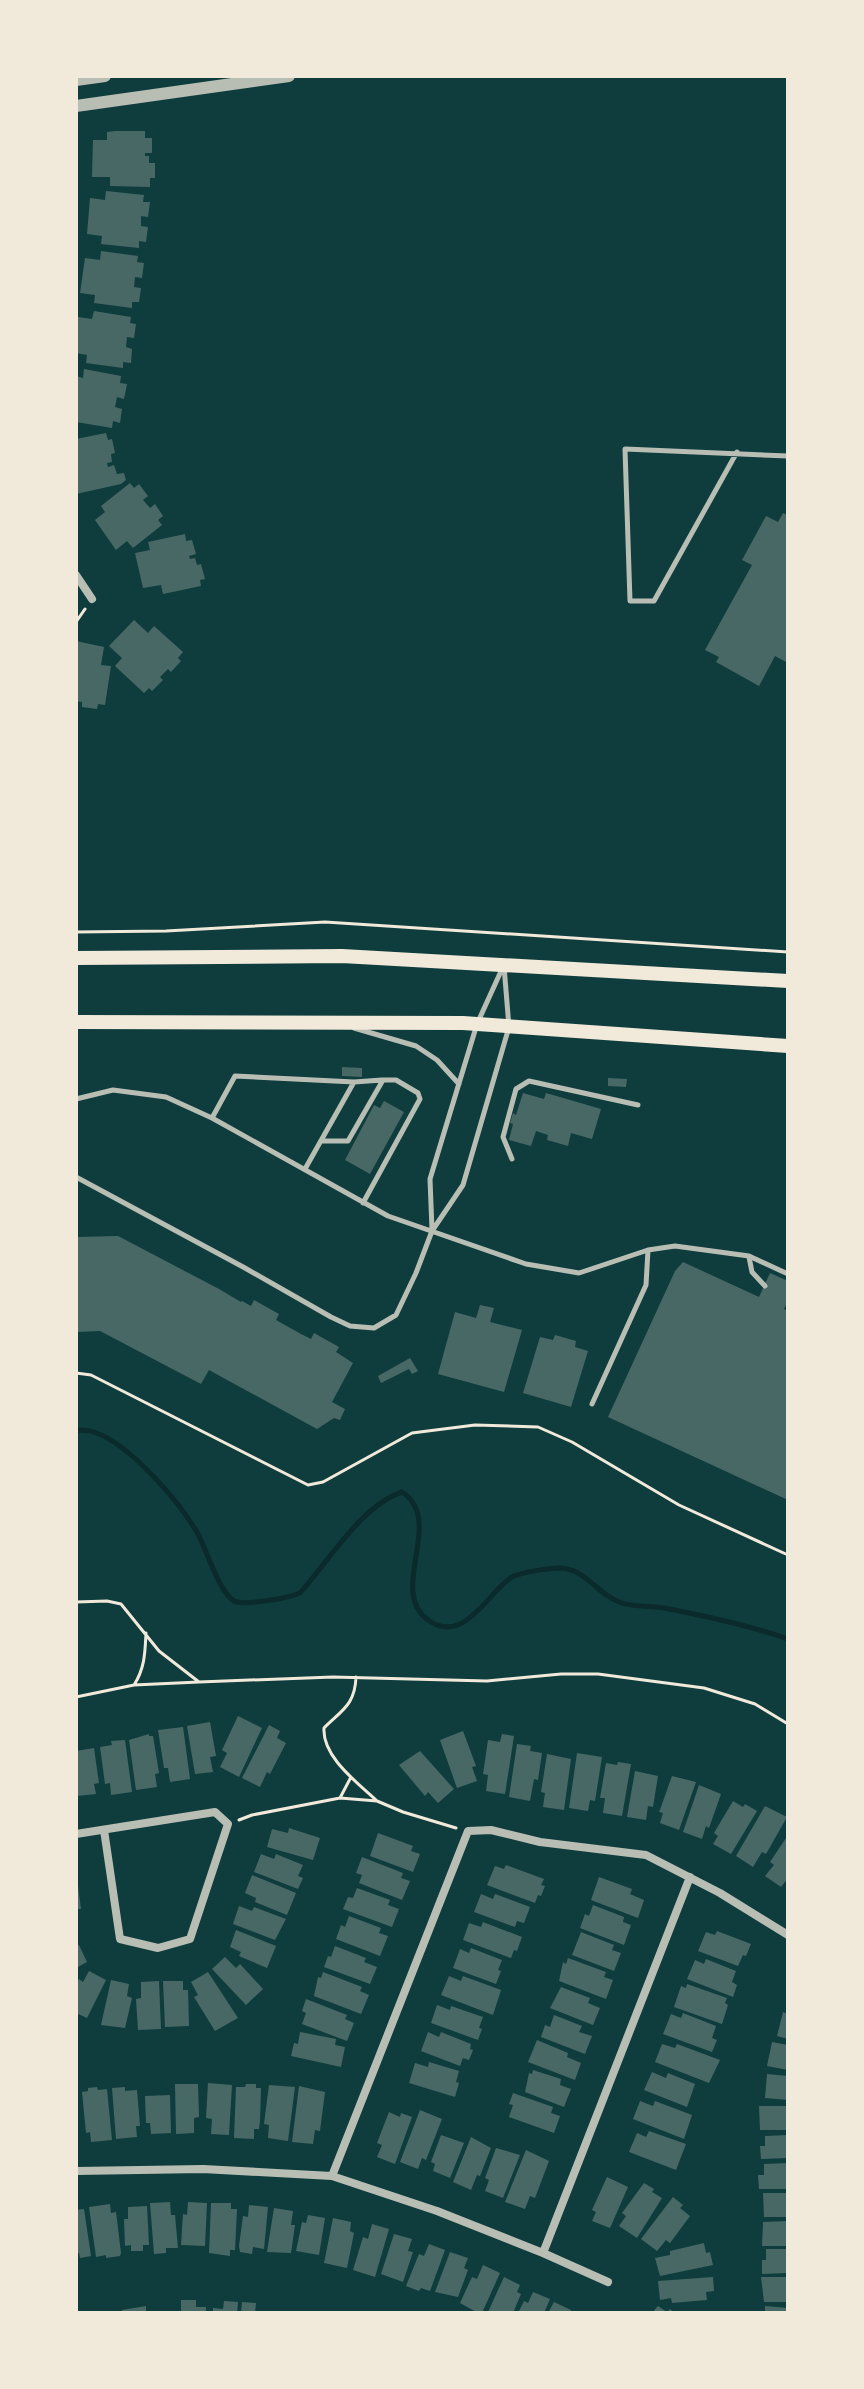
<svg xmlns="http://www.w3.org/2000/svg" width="864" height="2389" font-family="Quicksand,sans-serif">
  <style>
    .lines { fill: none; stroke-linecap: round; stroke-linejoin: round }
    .stream { stroke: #0a2a2b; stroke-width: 5 }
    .building { fill: #486865 }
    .path { stroke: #f1e9da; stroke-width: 3 }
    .service { stroke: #b8beb3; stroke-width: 5 }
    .minor { stroke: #b8beb3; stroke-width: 8 }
    .tertiary { stroke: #b8beb3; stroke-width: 12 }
    .secondary { stroke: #f1e9da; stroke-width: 14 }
  </style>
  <rect width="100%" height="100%" fill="#0f3d3e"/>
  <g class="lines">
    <path class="stream" d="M 76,1430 C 82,1430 89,1430 94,1432 C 130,1444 181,1503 199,1536 C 207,1552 220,1593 234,1601 C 243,1606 289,1598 300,1593 C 328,1562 362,1505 402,1492 C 446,1521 387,1590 428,1620 C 464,1646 488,1592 512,1577 C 522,1572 549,1568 560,1568 C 587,1569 597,1595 622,1603 C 633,1607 650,1606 664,1608 C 706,1616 748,1625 788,1639"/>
  </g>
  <path class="building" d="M 115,131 L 145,131 L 145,138 L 152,138 L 152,153 L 145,153 L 145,156 L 149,156 L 149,163 L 155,163 L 155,178 L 150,178 L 150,187 L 110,186 L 110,177 L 92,177 L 93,140 L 107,140 L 107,132 Z
    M 106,191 L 144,195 L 143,202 L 150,202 L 148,217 L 141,216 L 141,226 L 148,227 L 146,242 L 139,241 L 139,248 L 101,244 L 102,236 L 87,234 L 90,198 L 105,200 Z
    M 101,251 L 138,256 L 137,262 L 144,263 L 142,278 L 135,277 L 134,287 L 141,288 L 139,302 L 132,302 L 132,308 L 94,303 L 95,295 L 80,293 L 85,258 L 100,260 Z
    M 94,311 L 131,317 L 130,323 L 136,324 L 134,338 L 127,337 L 126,347 L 132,349 L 131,363 L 123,362 L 123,368 L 86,363 L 87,355 L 76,353 L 78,317 L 92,319 Z
    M 84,369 L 121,376 L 120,383 L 127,384 L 124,399 L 117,397 L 115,407 L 122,409 L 120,423 L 113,421 L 112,428 L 76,422 L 76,376 L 83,378 Z
    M 106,433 L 108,440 L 112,439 L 115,453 L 111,454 L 112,462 L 107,463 L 108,467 L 114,465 L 117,474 L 124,473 L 126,480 L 121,484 L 76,494 L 76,439 Z
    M 130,483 L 134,488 L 139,484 L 148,496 L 143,500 L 150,508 L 155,504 L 163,516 L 158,520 L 162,525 L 133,548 L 127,541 L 116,550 L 95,520 L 105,512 L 101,506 Z
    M 783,513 L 788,515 L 788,663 L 775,656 L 759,686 L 716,662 L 719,657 L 705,650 L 752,565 L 742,560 L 766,516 L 778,522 Z
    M 185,534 L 186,541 L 192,540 L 196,554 L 189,556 L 190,559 L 195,558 L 197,565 L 201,564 L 205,579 L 200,580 L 201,586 L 163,594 L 161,585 L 143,588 L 135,553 L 150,550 L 148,542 Z
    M 134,620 L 148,633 L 154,626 L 183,652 L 178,658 L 181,661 L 171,672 L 168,669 L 160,677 L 163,680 L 152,691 L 149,688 L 144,693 L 115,666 L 122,658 L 109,646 Z
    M 76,641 L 104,647 L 101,665 L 111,666 L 105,705 L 98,704 L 97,709 L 82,707 L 82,702 L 76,701 Z
    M 342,1067 L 362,1068 L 362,1077 L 342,1076 Z
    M 608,1078 L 627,1079 L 626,1087 L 608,1086 Z
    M 523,1093 L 544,1099 L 546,1093 L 601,1109 L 592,1139 L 571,1133 L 568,1146 L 547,1140 L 548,1135 L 536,1131 L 531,1146 L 509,1140 L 513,1124 L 510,1123 L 513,1113 L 516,1115 Z
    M 384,1101 L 404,1112 L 370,1174 L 345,1160 L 374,1105 L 380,1108 Z
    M 118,1236 L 219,1289 L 241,1302 L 242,1301 L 251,1306 L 254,1300 L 279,1314 L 276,1320 L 301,1334 L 311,1339 L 314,1333 L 339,1347 L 336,1352 L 353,1363 L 332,1402 L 345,1409 L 340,1420 L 334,1418 L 317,1429 L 209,1370 L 201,1384 L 100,1331 L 76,1332 L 76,1237 Z
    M 683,1262 L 759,1297 L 770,1273 L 788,1281 L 788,1301 L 784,1309 L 788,1311 L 788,1500 L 608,1417 L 675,1271 Z
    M 480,1305 L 494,1308 L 490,1322 L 522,1330 L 504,1392 L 438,1374 L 455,1312 L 476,1318 Z
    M 555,1335 L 576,1341 L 575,1347 L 588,1351 L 571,1407 L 523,1393 L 540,1337 L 553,1340 Z
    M 410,1358 L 418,1371 L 412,1374 L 409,1369 L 381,1383 L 378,1376 Z
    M 238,1716 L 262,1728 L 239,1777 L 220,1767 L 227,1753 L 222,1750 Z
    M 210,1722 L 216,1756 L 210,1757 L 213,1772 L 195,1774 L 187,1726 Z
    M 269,1725 L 280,1731 L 277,1738 L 286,1743 L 270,1774 L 267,1772 L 260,1787 L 242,1778 Z
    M 183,1727 L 190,1779 L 170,1782 L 168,1768 L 164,1768 L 158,1730 Z
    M 463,1731 L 476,1766 L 472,1767 L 477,1781 L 457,1788 L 440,1740 Z
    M 149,1734 L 149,1736 L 153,1736 L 158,1767 L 159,1773 L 155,1774 L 157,1787 L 136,1790 L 129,1740 Z
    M 502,1734 L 514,1736 L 505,1794 L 486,1791 L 488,1775 L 483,1774 L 488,1740 L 500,1742 Z
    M 125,1740 L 132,1792 L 111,1795 L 110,1783 L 105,1784 L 100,1747 L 112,1745 L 111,1741 Z
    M 517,1744 L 531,1746 L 530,1751 L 542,1753 L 538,1780 L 534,1779 L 530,1801 L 509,1797 Z
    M 94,1748 L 99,1783 L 94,1784 L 96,1794 L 77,1796 L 76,1751 Z
    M 420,1751 L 454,1789 L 438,1803 L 428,1792 L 425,1796 L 399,1765 Z
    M 577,1753 L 602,1757 L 595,1801 L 590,1800 L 588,1811 L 569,1808 Z
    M 547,1754 L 571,1759 L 564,1810 L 543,1807 L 545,1793 L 541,1792 Z
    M 618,1762 L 631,1764 L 622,1816 L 603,1813 L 605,1798 L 600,1798 L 606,1763 L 617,1765 Z
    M 635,1771 L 658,1776 L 653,1807 L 648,1806 L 646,1820 L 627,1817 Z
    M 672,1776 L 696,1782 L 679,1830 L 660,1823 L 663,1813 L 659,1812 L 661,1807 Z
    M 699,1785 L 721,1794 L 709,1828 L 706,1826 L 702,1839 L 683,1832 Z
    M 733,1801 L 743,1807 L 745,1804 L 757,1811 L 731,1854 L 713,1844 L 718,1836 L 714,1833 Z
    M 765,1806 L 787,1817 L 766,1854 L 762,1852 L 753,1867 L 736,1856 Z
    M 289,1828 L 320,1838 L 313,1860 L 267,1847 L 272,1829 L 288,1833 Z
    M 378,1833 L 413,1846 L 411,1851 L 420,1854 L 413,1872 L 370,1856 Z
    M 788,1835 L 788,1878 L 781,1887 L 765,1876 L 774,1865 L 770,1862 Z
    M 261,1854 L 274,1859 L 276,1854 L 303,1865 L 298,1876 L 303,1878 L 298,1889 L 254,1872 Z
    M 362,1857 L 403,1873 L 401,1878 L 410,1881 L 402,1900 L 359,1883 L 362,1875 L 356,1873 Z
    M 506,1865 L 544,1879 L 541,1885 L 545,1886 L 541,1896 L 538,1895 L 535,1903 L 487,1885 L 495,1866 L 504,1869 Z
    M 252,1875 L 296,1893 L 287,1915 L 255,1902 L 256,1898 L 245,1893 Z
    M 599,1877 L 632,1889 L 630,1894 L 644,1900 L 638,1918 L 591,1900 Z
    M 76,1886 L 78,1886 L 81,1909 L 76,1909 Z
    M 357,1888 L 390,1900 L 388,1905 L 399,1909 L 392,1927 L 343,1909 L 348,1897 L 353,1898 Z
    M 481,1894 L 493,1899 L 495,1894 L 530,1907 L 524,1923 L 517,1921 L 515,1927 L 474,1912 Z
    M 593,1905 L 624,1917 L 623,1922 L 631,1925 L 624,1945 L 580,1928 L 585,1914 L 589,1916 Z
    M 239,1906 L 252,1911 L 254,1907 L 286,1919 L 275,1940 L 233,1924 Z
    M 349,1916 L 381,1928 L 379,1933 L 388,1936 L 380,1956 L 336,1939 L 341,1925 L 345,1927 Z
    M 483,1922 L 522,1937 L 517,1951 L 514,1950 L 511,1958 L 463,1940 L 469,1923 L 481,1927 Z
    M 236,1930 L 276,1946 L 267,1968 L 239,1956 L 241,1952 L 230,1947 Z
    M 717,1931 L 751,1944 L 746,1956 L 743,1955 L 738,1966 L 698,1951 L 706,1932 L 715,1935 Z
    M 581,1932 L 614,1945 L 612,1950 L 621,1953 L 614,1971 L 572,1955 Z
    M 79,1945 L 87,1962 L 76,1968 L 76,1946 Z
    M 335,1946 L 366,1958 L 364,1962 L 377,1967 L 370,1984 L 324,1967 L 328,1956 L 331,1957 Z
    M 471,1948 L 502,1960 L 498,1970 L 501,1971 L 496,1984 L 453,1968 L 460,1949 L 469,1953 Z
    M 225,1957 L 236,1968 L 240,1964 L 263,1989 L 246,2005 L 212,1969 Z
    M 568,1958 L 606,1972 L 604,1977 L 613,1980 L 606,1999 L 559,1981 L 563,1962 L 566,1964 Z
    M 706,1959 L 736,1971 L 732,1982 L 737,1985 L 733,1997 L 687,1979 L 695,1960 L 704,1964 Z
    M 89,1971 L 106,1980 L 87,2018 L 76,2013 L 76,1985 L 79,1979 L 83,1982 Z
    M 208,1972 L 238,2018 L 215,2031 L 194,1997 L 198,1995 L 191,1982 Z
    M 323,1972 L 362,1987 L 360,1991 L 369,1995 L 361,2014 L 314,1996 L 318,1977 L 321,1978 Z
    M 449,1976 L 461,1981 L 463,1976 L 501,1990 L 493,2015 L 441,1995 Z
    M 111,1980 L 129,1984 L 127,1996 L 132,1998 L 125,2028 L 101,2025 Z
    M 159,1981 L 161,2029 L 138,2030 L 136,1999 L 141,1998 L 141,1982 Z
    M 163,1981 L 183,1981 L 183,1990 L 188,1990 L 189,2026 L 165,2027 Z
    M 687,1984 L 727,1998 L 725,2003 L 728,2005 L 722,2024 L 674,2007 L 681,1986 L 686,1988 Z
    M 561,1987 L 590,1998 L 588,2003 L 600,2008 L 593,2025 L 550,2008 Z
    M 306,1999 L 347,2015 L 345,2019 L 354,2023 L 347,2041 L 302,2024 L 306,2013 L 302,2011 Z
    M 437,2005 L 450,2010 L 451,2006 L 483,2017 L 479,2028 L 482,2029 L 478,2040 L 431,2023 Z
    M 783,2012 L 788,2014 L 788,2039 L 777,2036 Z
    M 683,2013 L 716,2026 L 712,2038 L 717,2040 L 712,2052 L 663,2034 L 671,2014 L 681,2018 Z
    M 554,2015 L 582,2026 L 579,2032 L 592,2036 L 585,2054 L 541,2037 L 545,2025 L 550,2027 Z
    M 300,2032 L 336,2039 L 335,2045 L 345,2047 L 341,2067 L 291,2056 L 294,2043 L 298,2044 Z
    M 428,2032 L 439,2037 L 441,2032 L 471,2044 L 470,2049 L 473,2050 L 469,2060 L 463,2058 L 460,2066 L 421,2051 Z
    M 537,2040 L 568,2053 L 567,2057 L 581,2063 L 575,2080 L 528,2062 Z
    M 772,2042 L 788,2045 L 788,2070 L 767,2066 Z
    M 662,2044 L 675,2048 L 677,2044 L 720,2060 L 709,2083 L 655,2062 Z
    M 429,2062 L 459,2071 L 456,2082 L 459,2083 L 455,2097 L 409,2083 L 415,2063 L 428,2067 Z
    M 533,2070 L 561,2079 L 560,2085 L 571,2089 L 564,2107 L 525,2092 L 529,2073 L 532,2074 Z
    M 652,2072 L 666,2078 L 668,2073 L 695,2084 L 687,2107 L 644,2090 Z
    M 767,2074 L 788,2076 L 788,2100 L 765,2098 Z
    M 208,2083 L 232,2085 L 229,2135 L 211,2134 L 212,2119 L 206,2118 Z
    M 175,2084 L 198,2084 L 199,2117 L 194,2118 L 194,2133 L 176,2134 Z
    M 246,2084 L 256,2084 L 256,2088 L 261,2088 L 260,2121 L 259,2129 L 254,2129 L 254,2139 L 234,2138 L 236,2087 L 245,2087 Z
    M 269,2085 L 295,2087 L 288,2141 L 268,2138 L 269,2125 L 264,2124 Z
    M 299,2086 L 325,2092 L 320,2131 L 315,2130 L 313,2144 L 292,2142 Z
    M 97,2087 L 98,2090 L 107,2089 L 112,2140 L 91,2142 L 90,2132 L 86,2133 L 82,2092 L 88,2091 L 88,2088 Z
    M 125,2087 L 125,2091 L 137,2090 L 140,2126 L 136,2126 L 137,2137 L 116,2139 L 112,2088 Z
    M 513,2093 L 553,2107 L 551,2113 L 560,2116 L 554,2133 L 509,2117 L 513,2105 L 509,2104 Z
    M 170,2095 L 171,2133 L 151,2134 L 150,2123 L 146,2123 L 145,2096 Z
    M 640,2101 L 653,2106 L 655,2101 L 692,2115 L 684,2139 L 633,2119 Z
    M 759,2106 L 788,2106 L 788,2130 L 760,2130 Z
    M 420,2110 L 442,2119 L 426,2160 L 422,2158 L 418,2169 L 400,2162 Z
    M 389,2112 L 400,2117 L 401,2113 L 412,2117 L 395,2164 L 377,2157 L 382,2145 L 377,2143 Z
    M 649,2131 L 686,2144 L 676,2170 L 629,2152 L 637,2133 L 646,2137 Z
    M 441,2135 L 464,2143 L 450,2178 L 433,2171 L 435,2164 L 431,2162 Z
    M 788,2135 L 788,2158 L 761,2159 L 760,2146 L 765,2146 L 765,2136 Z
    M 471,2137 L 491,2148 L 480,2176 L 477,2175 L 471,2190 L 453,2182 Z
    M 496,2148 L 520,2155 L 503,2198 L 485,2191 L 489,2180 L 485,2178 Z
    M 526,2150 L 549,2161 L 535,2198 L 530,2196 L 525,2209 L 505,2202 Z
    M 788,2163 L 788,2189 L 759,2189 L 758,2175 L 764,2175 L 764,2164 Z
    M 607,2177 L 628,2187 L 610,2228 L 592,2221 L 596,2212 L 592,2210 Z
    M 644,2183 L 654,2189 L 652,2192 L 662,2198 L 637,2238 L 619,2226 L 626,2216 L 622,2213 Z
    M 763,2193 L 788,2193 L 788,2217 L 764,2217 Z
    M 673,2197 L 683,2205 L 680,2208 L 690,2216 L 670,2243 L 666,2240 L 657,2251 L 641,2239 Z
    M 170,2202 L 171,2215 L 175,2215 L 178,2248 L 166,2248 L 166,2253 L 154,2254 L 150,2203 Z
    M 188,2202 L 207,2203 L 205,2246 L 181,2245 L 183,2214 L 187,2215 Z
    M 211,2203 L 231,2203 L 231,2209 L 237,2209 L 235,2250 L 230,2250 L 230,2256 L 209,2253 Z
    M 110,2204 L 111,2213 L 116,2212 L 121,2253 L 120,2256 L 106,2258 L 106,2255 L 96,2257 L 89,2207 Z
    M 249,2205 L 268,2207 L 264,2249 L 253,2247 L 252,2254 L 240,2252 L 239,2246 L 243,2216 L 248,2217 Z
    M 147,2206 L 149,2245 L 143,2245 L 143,2251 L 131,2251 L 131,2245 L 125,2246 L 124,2219 L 128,2219 L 128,2207 Z
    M 274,2208 L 293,2211 L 291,2225 L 295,2225 L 291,2253 L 267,2252 Z
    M 84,2209 L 91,2256 L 80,2258 L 79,2253 L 76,2254 L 76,2210 Z
    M 308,2215 L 325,2218 L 319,2255 L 296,2251 L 302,2222 L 306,2223 Z
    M 333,2218 L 351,2222 L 350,2231 L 354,2233 L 347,2268 L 324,2263 Z
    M 788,2221 L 788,2246 L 762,2246 L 763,2222 Z
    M 372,2224 L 389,2229 L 375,2277 L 353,2270 L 363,2237 L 368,2239 Z
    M 394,2234 L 412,2239 L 408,2251 L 413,2252 L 403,2282 L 381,2274 Z
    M 704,2243 L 706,2253 L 710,2252 L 713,2265 L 660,2276 L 655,2258 L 670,2255 L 670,2251 Z
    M 429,2244 L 445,2250 L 430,2291 L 421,2288 L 419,2291 L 406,2286 L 419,2254 L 424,2256 Z
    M 766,2249 L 788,2249 L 788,2273 L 762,2274 L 762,2260 L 766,2260 Z
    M 450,2252 L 468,2258 L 464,2268 L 468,2270 L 458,2297 L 435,2292 Z
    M 483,2265 L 500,2273 L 482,2313 L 478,2313 L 460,2303 L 472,2277 L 477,2279 Z
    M 504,2277 L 520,2285 L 517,2292 L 521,2294 L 513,2313 L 491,2313 L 488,2312 Z
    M 713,2277 L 714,2291 L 706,2292 L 707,2300 L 672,2303 L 671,2298 L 660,2300 L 658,2281 Z
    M 761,2277 L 788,2277 L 788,2302 L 764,2302 Z
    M 533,2292 L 550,2299 L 544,2313 L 518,2313 L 524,2301 L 528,2303 Z
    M 181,2300 L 196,2300 L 196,2307 L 206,2307 L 206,2313 L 181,2313 Z
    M 224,2301 L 238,2302 L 237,2313 L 213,2313 L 213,2308 L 223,2309 Z
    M 242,2302 L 256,2303 L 255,2313 L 241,2313 Z
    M 554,2302 L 571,2310 L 570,2313 L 548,2313 Z
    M 146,2306 L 146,2313 L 122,2313 L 122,2310 Z
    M 658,2306 L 667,2312 L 670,2309 L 675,2313 L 652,2313 Z
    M 765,2306 L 788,2308 L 788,2313 L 765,2313 Z"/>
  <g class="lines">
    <path class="path" d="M 76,622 L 85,609
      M 76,932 L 166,931 L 325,922 L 788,952
      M 76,1373 L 91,1375 L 308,1485 L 323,1482 L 412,1433 L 475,1425 L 538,1427 L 572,1442 L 679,1505 L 788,1555
      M 76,1602 L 107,1601 L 121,1604 L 159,1651 L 199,1682
      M 356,1677 C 355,1705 342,1710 324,1728 C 322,1757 358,1783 377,1801
      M 134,1685 C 145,1668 145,1652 146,1633
      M 76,1697 L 134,1685 L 199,1682 L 333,1677 L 487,1681 L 561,1674 L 598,1674 L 704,1688 L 755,1704 L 788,1724
      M 340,1798 L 351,1777
      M 239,1820 L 252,1815 L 340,1798 L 377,1801 L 403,1812 L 456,1828"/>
    <path class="service" d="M 737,452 L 654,601 L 630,601 L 625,449 L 788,456
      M 354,1028 L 416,1046 L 437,1060 L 459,1084
      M 354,1082 L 382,1080
      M 76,1099 L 113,1090 L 166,1097 L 212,1118 L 388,1216 L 526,1264 L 579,1273 L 648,1250 L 675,1246 L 749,1256 L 788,1274
      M 212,1118 L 235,1076 L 354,1082 L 305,1169
      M 321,1141 L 348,1141 L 383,1080 L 396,1080 L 418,1093 L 420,1099 L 363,1203
      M 512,1159 L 503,1137 L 516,1089 L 529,1081 L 638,1105
      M 76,1177 L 245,1268 L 331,1317 L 350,1326 L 374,1328 L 396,1315 L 416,1273 L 432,1231 L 463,1185 L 509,1027 L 504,966
      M 432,1230 L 430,1179 L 477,1024 L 502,969
      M 749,1257 L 752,1272 L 765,1286
      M 592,1404 L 646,1285 L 648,1250"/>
    <path class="minor" d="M 76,575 L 92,599
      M 76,1834 L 215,1812 L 228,1824 L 190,1939 L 158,1948 L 120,1939 L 104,1830
      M 76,2171 L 203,2169 L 332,2176 L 437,2211 L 543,2253 L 608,2282
      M 332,2176 L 468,1831 L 491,1830 L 540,1842 L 646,1855 L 720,1893 L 788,1935
      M 543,2253 L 690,1877"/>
    <path class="tertiary" d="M 76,80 L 105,76
      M 76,106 L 289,76"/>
    <path class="secondary" d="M 76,958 L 342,956 L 788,981
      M 76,1022 L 463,1023 L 788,1046"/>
  </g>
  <rect width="864" height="2389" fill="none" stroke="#f1e9da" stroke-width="156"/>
</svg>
